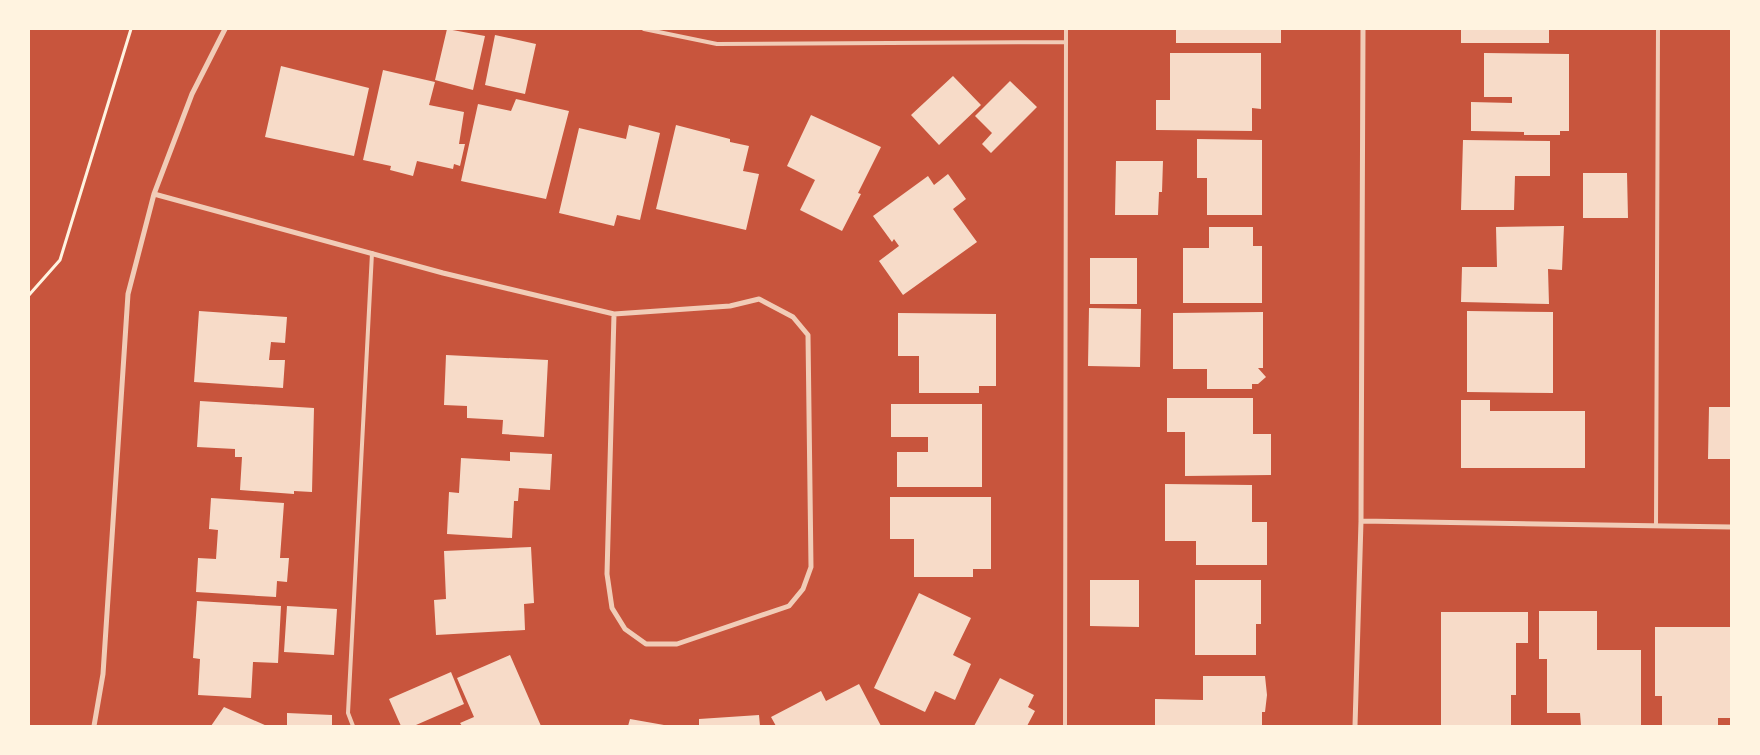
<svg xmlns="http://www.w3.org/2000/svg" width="1760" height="755" font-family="Mulish,sans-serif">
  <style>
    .building { fill: #f7dbc8 }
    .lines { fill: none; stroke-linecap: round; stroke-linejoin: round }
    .path { stroke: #fff3e0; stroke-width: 3 }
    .service { stroke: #f1ccb7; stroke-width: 4 }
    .minor { stroke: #f1ccb7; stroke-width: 5 }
  </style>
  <rect width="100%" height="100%" fill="#c8553d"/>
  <path class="building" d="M 447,29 L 485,36 L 473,90 L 435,80 Z
    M 1176,29 L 1281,29 L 1281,43 L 1176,43 Z
    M 1461,29 L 1549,29 L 1549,43 L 1461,43 Z
    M 495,35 L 536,44 L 525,94 L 485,85 Z
    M 1170,53 L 1261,53 L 1261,109 L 1252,108 L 1252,131 L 1156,130 L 1156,100 L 1170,100 Z
    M 1484,53 L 1569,54 L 1569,131 L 1560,131 L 1560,135 L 1524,135 L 1524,132 L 1471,131 L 1471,102 L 1512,103 L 1512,97 L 1484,97 Z
    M 281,66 L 369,88 L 354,156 L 265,137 Z
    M 383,70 L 435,82 L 429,105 L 464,112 L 459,144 L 465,144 L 460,166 L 454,164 L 453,169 L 417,161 L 413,176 L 390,170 L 391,166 L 363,160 Z
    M 953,76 L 981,105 L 939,145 L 911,115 Z
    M 1010,81 L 1037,107 L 991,153 L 982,144 L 992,133 L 975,116 Z
    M 516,99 L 569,111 L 546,199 L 461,181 L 478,104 L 511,111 Z
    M 811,115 L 881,147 L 858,193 L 861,194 L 842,231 L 800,210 L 815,180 L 787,166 Z
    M 629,125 L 660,133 L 640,220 L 617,215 L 614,226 L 559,213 L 579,128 L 626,139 Z
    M 676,125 L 730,139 L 730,142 L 749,146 L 743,171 L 759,174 L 746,230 L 656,209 Z
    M 1197,139 L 1262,140 L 1262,215 L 1207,215 L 1207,178 L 1197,178 Z
    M 1463,140 L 1550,141 L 1550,176 L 1515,176 L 1514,210 L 1461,210 Z
    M 1116,161 L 1163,161 L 1162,192 L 1159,192 L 1158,215 L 1115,215 Z
    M 1583,173 L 1627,173 L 1628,218 L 1583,218 Z
    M 948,174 L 966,199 L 953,209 L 977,242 L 903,295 L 879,261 L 899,246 L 894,239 L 892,242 L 873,216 L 928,176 L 934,185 Z
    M 1564,226 L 1562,270 L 1548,269 L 1549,304 L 1461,302 L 1462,267 L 1497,267 L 1496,227 Z
    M 1209,227 L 1253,227 L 1253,246 L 1262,246 L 1262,303 L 1183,303 L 1183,248 L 1209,248 Z
    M 1090,258 L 1137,258 L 1137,304 L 1090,304 Z
    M 1089,308 L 1141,309 L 1140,367 L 1088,366 Z
    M 199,311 L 287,317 L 285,343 L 271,342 L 269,360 L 285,360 L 283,388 L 194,382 Z
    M 1467,311 L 1553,312 L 1553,393 L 1467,392 Z
    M 1263,312 L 1263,368 L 1258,368 L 1266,377 L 1258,384 L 1252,384 L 1252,389 L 1207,389 L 1207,369 L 1173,369 L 1173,313 Z
    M 898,313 L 996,314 L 996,386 L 979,386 L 979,393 L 919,393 L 919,356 L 898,356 Z
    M 446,355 L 548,360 L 544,437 L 502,434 L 503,420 L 467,418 L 467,406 L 444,405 Z
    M 1167,398 L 1253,398 L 1253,434 L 1271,434 L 1271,475 L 1185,476 L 1185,432 L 1167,432 Z
    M 1461,400 L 1490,400 L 1490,411 L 1585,411 L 1585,468 L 1461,468 Z
    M 200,401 L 314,408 L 312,492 L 294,491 L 294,494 L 240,490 L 242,457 L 235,457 L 235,449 L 197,447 Z
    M 891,404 L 982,404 L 982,487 L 897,487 L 897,452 L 928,452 L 928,437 L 891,437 Z
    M 1709,407 L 1731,407 L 1731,459 L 1708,459 Z
    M 510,452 L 552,454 L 550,490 L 519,488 L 518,501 L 514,501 L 512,538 L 447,534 L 449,492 L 459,493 L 461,458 L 510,461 Z
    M 1165,484 L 1252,485 L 1252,522 L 1267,522 L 1267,565 L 1196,565 L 1196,541 L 1165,541 Z
    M 890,497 L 991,497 L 991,569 L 973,569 L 973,577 L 914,577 L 914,539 L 890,539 Z
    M 211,498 L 284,503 L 280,558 L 289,558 L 287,582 L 277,581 L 276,597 L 196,592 L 198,558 L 216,559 L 218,530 L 209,529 Z
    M 531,547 L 534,603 L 524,604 L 525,630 L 436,635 L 434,600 L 446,599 L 444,551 Z
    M 1090,580 L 1139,580 L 1139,627 L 1090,626 Z
    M 1195,580 L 1261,580 L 1261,624 L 1256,624 L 1256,655 L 1195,655 Z
    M 919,593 L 971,618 L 953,655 L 971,664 L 955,700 L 935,691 L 925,712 L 874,688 Z
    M 197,601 L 281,606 L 278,663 L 253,662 L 251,698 L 198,695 L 200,659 L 193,658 Z
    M 287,606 L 337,609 L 334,655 L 284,652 Z
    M 1539,611 L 1597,611 L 1597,650 L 1641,650 L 1641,726 L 1581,726 L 1580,713 L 1547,713 L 1547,659 L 1539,659 Z
    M 1441,612 L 1528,612 L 1528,643 L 1516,643 L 1516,695 L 1511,695 L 1511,726 L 1441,726 Z
    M 1655,627 L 1731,627 L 1731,718 L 1718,718 L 1718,726 L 1662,726 L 1662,696 L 1655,696 Z
    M 510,655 L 541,726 L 462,726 L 460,723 L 474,717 L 457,678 Z
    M 451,672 L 464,704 L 416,725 L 416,726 L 401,726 L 389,699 Z
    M 1203,676 L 1265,676 L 1267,695 L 1265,712 L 1262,712 L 1262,726 L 1155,726 L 1155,699 L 1203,700 Z
    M 1000,678 L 1034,695 L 1028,707 L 1035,711 L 1027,726 L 974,726 Z
    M 859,684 L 881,726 L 776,726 L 771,717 L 821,691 L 826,701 Z
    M 224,707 L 267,726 L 211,726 Z
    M 287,713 L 332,715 L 332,726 L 287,726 Z
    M 759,715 L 760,726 L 699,726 L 699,719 Z
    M 630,719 L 664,725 L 664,726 L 628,726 Z"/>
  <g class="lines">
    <path class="path" d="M 29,295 L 60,260 L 131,29"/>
    <path class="service" d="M 644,29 L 717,44 L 1066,42
      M 1656,526 L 1658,29
      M 353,726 L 348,713 L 372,253
      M 1065,726 L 1066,29"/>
    <path class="minor" d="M 154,194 L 443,273 L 614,314 L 730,306 L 759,299 L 793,317 L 808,335 L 811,567 L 803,589 L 789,606 L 677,644 L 646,644 L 625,629 L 612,608 L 607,574 L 614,314
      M 1361,521 L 1731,527
      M 94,726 L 103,674 L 128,294 L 154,194 L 192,94 L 225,29
      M 1355,726 L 1361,521 L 1363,29"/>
  </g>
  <rect width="1760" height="755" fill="none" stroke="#fff3e0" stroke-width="60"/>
</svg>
